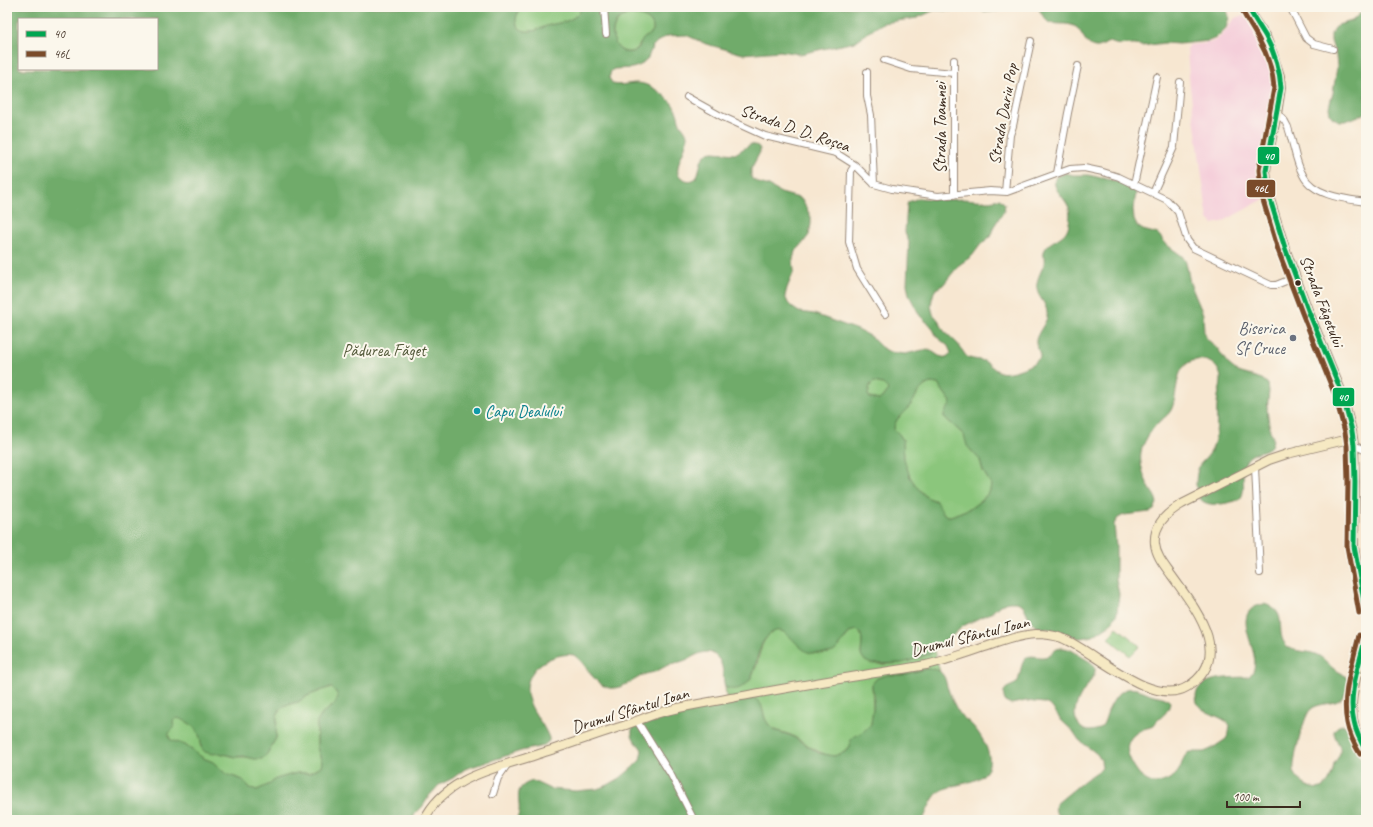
<svg xmlns="http://www.w3.org/2000/svg" width="1373" height="827" font-family="Caveat,sans-serif">
  <style>
    .built { fill: #f5cfda }
    .green { fill: #8bc67b; stroke: #63784c }
    .forest { fill: #70ab6b; stroke: #566a44; fill-rule: evenodd }
    .lines { fill: none; stroke-linecap: round; stroke-linejoin: round }
    .minor-casing { stroke: #998878; stroke-width: 8 }
    .secondary-casing { stroke: #998878; stroke-width: 10 }
    .minor { stroke: #fff; stroke-width: 6 }
    .secondary { stroke: #f6e9c3; stroke-width: 8 }
    .bus-1-casing { stroke: #fbf7ec; stroke-width: 8 }
    .bus-2-casing { stroke: #fbf7ec; stroke-width: 8 }
    .bus-1 { stroke: #00a651; stroke-width: 5 }
    .bus-2 { stroke: #7a4b2a; stroke-width: 5 }
    .bus-dot { fill: #3b2a1e; stroke: #fbf7ec; stroke-width: 1.5 }
    .worship-dot { fill: #6b7280; stroke: #fbf7ec; stroke-width: 1.5 }
    .culture-dot { fill: #0f9aa8; stroke: #fbf7ec; stroke-width: 1.5 }
    .labels { text-anchor: middle; dominant-baseline: central; stroke-width: 4; stroke-linejoin: round; paint-order: stroke }
    .street-label { font-size: 17px; fill: #3b2a1e; stroke: #fbf7ec }
    .worship-label { font-size: 17px; fill: #5b616d; stroke: #fbf7ec; text-anchor: end }
    .park-label { font-size: 17px; fill: #53593a; stroke: #fbf7ec }
    .culture-label { font-size: 17px; fill: #0d838f; stroke: #fbf7ec; text-anchor: start }
    .line-badge { stroke: #fbf7ec; stroke-width: 1.5 }
    .badge-label { font-size: 11px; text-anchor: middle; font-weight: bold; fill: #fff }
  </style>
  <rect width="100%" height="100%" fill="#fbf7ec"/>
  <filter id="ink" filterUnits="userSpaceOnUse"><feTurbulence type="fractalNoise" baseFrequency=".025" numOctaves="2"/><feDisplacementMap in="SourceGraphic" scale="8" xChannelSelector="R" yChannelSelector="G"/><feConvolveMatrix kernelMatrix="1 2 1 2 8 2 1 2 1" color-interpolation-filters="sRGB"/></filter>
  <filter id="wash" filterUnits="userSpaceOnUse"><feTurbulence type="fractalNoise" baseFrequency=".012" numOctaves="4" result="noise"/><feDisplacementMap in="SourceGraphic" scale="16" xChannelSelector="R" yChannelSelector="G"/><feGaussianBlur stdDeviation="0.9" result="paint"/><feColorMatrix in="noise" values="0 0 0 0 0 0 0 0 0 0 0 0 0 0 0 0 0 1.4 0 .05"/><feComposite in="paint" operator="in"/></filter>
  <g filter="url(#wash)">
    <rect width="100%" height="100%" fill="#f7e7d1"/>
    <path class="built" d="M 1241,16 L 1248,17 L 1250,20 L 1262,39 L 1271,63 L 1276,81 L 1274,105 L 1260,168 L 1261,182 L 1264,199 L 1222,222 L 1213,224 L 1208,219 L 1207,213 L 1190,88 L 1187,50 L 1189,45 L 1209,43 L 1216,40 L 1222,35 L 1235,18 Z"/>
    <path class="green" d="M 522,7 L 550,7 L 551,9 L 557,7 L 582,7 C 573,25 559,21 544,27 C 540,28 537,31 532,31 C 524,33 514,28 516,18 C 517,14 520,11 522,7 Z
      M 629,14 C 639,15 655,18 653,31 L 642,41 L 636,50 C 615,61 600,24 629,14 Z
      M 874,382 L 883,384 L 888,389 L 886,394 L 879,400 L 870,398 L 868,395 L 870,385 Z
      M 931,383 L 938,384 L 951,402 C 950,408 944,410 944,417 L 964,435 L 970,449 L 980,460 L 983,471 L 991,484 L 990,491 L 983,499 L 971,508 L 951,516 L 947,516 L 944,514 L 936,501 L 926,497 L 916,486 L 910,477 L 904,459 L 903,440 L 899,434 L 894,429 C 894,418 906,412 912,403 C 915,399 916,394 920,390 C 923,387 926,384 931,383 Z
      M 1117,627 L 1140,646 L 1130,656 L 1108,638 Z
      M 777,630 C 796,631 798,659 829,653 C 842,650 845,630 857,630 C 865,635 861,646 861,655 C 871,673 920,661 934,651 L 940,672 L 937,670 L 926,669 L 902,675 L 891,675 L 872,684 L 873,709 L 871,724 L 863,732 L 851,740 C 842,773 810,746 793,736 C 785,732 776,732 770,726 C 761,717 766,708 756,699 L 727,703 L 725,687 L 729,689 L 749,681 C 752,676 755,670 757,664 C 760,651 762,636 777,630 Z
      M 328,688 L 332,688 L 335,691 L 337,694 L 338,697 L 335,704 L 323,713 L 317,722 L 317,748 L 322,762 L 321,766 L 315,770 L 309,773 L 297,773 L 276,779 L 270,784 L 257,790 L 250,788 L 243,780 L 226,774 L 213,762 L 203,758 L 185,745 L 171,740 L 168,735 C 171,727 174,734 173,721 C 181,712 197,728 200,737 C 201,740 201,743 200,746 L 216,754 L 219,753 L 236,757 L 247,757 L 254,759 L 267,754 L 276,738 L 277,716 L 283,706 L 298,702 L 307,696 Z"/>
    <path class="forest" d="M 7,7 L 522,7 C 520,10 518,12 517,15 C 513,26 522,33 532,31 C 537,31 540,28 544,27 C 559,21 573,25 582,7 L 1005,7 L 999,11 L 988,12 L 969,8 L 950,11 L 935,10 L 917,18 L 883,23 L 867,33 L 855,42 L 800,54 L 780,51 L 743,54 L 706,44 L 686,35 L 667,36 L 657,42 L 652,47 L 648,58 L 639,66 L 632,68 L 614,69 L 611,71 L 609,78 L 613,84 C 621,86 629,83 637,83 C 650,83 669,97 675,108 C 677,112 678,116 679,120 C 681,128 688,130 687,139 C 685,152 676,162 678,175 C 685,181 691,183 697,177 L 702,159 L 707,153 L 714,152 L 735,154 L 751,144 L 758,146 L 760,149 L 760,152 L 751,169 L 751,176 L 752,179 L 759,183 L 769,186 L 781,193 L 799,198 L 802,200 L 811,217 L 811,224 L 809,235 L 800,247 L 795,252 L 793,259 L 794,271 L 787,288 L 785,296 L 788,303 L 793,308 L 799,312 L 814,314 L 858,330 L 871,337 L 881,347 L 890,352 L 905,354 L 923,350 L 930,350 L 939,356 L 947,358 L 951,353 L 948,346 L 937,337 L 932,327 L 920,316 L 909,295 L 907,284 L 909,242 L 905,232 L 907,205 L 908,202 L 919,198 L 945,200 L 963,199 L 989,201 L 1000,199 L 1005,204 L 1004,211 L 994,226 L 990,237 L 981,244 L 972,256 L 959,265 L 943,285 L 936,289 L 934,292 L 932,299 L 931,306 L 933,314 L 939,321 L 944,331 L 958,344 L 966,356 C 971,360 978,359 984,361 C 990,364 994,370 1000,372 C 1009,375 1036,365 1040,357 C 1040,351 1035,345 1036,340 C 1038,330 1049,322 1047,312 C 1046,304 1041,300 1038,293 C 1034,282 1041,273 1044,264 C 1045,260 1043,256 1044,252 C 1048,238 1067,241 1069,223 C 1070,219 1070,213 1069,208 C 1065,197 1050,188 1056,177 L 1066,173 L 1073,175 L 1088,175 L 1116,181 L 1133,187 L 1136,194 L 1133,209 L 1134,220 L 1137,226 L 1143,230 L 1158,234 L 1167,245 L 1182,256 L 1186,262 L 1190,283 L 1203,314 L 1204,333 L 1207,339 L 1218,349 L 1227,363 L 1238,372 L 1262,379 L 1268,384 L 1269,391 L 1267,410 L 1270,431 L 1273,438 L 1272,445 C 1265,454 1252,450 1246,461 C 1239,473 1248,489 1240,499 C 1232,503 1212,507 1204,502 C 1198,499 1196,490 1196,484 C 1196,478 1197,471 1199,466 C 1201,463 1203,461 1205,459 C 1209,455 1213,449 1214,443 C 1218,431 1216,417 1217,404 C 1217,396 1221,388 1221,380 C 1221,367 1209,358 1196,360 C 1173,364 1179,392 1172,408 C 1169,416 1161,419 1156,425 C 1150,432 1143,443 1141,452 C 1139,463 1144,477 1149,487 C 1152,493 1156,496 1157,503 L 1154,510 L 1150,512 L 1124,515 L 1118,518 L 1114,524 L 1116,546 L 1116,580 L 1119,594 L 1117,613 L 1112,623 L 1093,636 L 1082,638 L 1078,638 L 1056,630 L 1037,627 L 1031,622 L 1023,605 L 1017,602 L 1009,602 L 1000,605 L 991,613 L 981,617 L 963,626 L 951,637 L 941,643 L 931,653 L 909,661 L 902,663 L 872,664 L 865,661 L 861,655 C 861,646 865,635 857,630 C 845,630 843,647 833,652 C 828,654 817,653 811,653 C 794,650 785,616 766,638 C 753,652 760,678 740,688 C 735,690 731,690 725,687 C 722,677 725,664 716,656 C 706,646 693,658 683,661 C 678,663 673,663 668,665 C 664,667 661,669 657,671 C 653,673 647,673 643,675 C 634,680 617,692 606,687 C 592,682 587,664 574,655 C 564,653 551,657 542,663 C 535,668 531,673 528,682 C 522,703 542,719 549,738 L 549,741 L 543,746 L 521,751 L 465,769 L 453,778 L 439,785 L 429,796 L 423,806 L 415,814 L 412,820 L 7,820 ZM 628,14 C 639,15 655,18 653,31 C 650,34 646,36 643,39 C 640,43 640,49 634,51 C 616,60 600,24 628,14 ZM 19,19 L 157,19 L 157,69 L 19,69 ZM 874,382 L 883,384 L 888,389 L 886,394 L 879,400 L 870,398 L 868,395 L 870,385 ZM 931,383 L 938,384 L 951,402 C 950,408 944,410 944,417 L 964,435 L 967,446 L 980,460 L 983,471 L 991,484 L 990,491 L 983,499 L 971,508 L 951,516 L 947,516 L 944,514 L 936,501 L 926,497 L 916,486 L 910,477 L 904,459 L 903,440 L 899,434 L 894,429 C 894,418 906,412 912,403 C 915,399 916,394 920,390 C 923,387 926,384 931,383 ZM 328,688 L 332,688 L 335,691 L 337,694 L 338,697 L 335,704 L 323,713 L 317,722 L 317,748 L 322,762 L 321,766 L 315,770 L 309,773 L 297,773 L 276,779 L 270,784 L 257,790 L 250,788 L 243,780 L 226,774 L 213,762 L 203,758 L 185,745 L 171,740 L 169,738 L 169,733 L 174,728 L 173,721 L 177,718 C 186,720 198,727 200,738 C 202,744 199,747 205,752 L 212,754 L 219,753 L 236,757 L 243,756 L 254,759 L 262,759 L 267,754 L 276,738 L 277,716 L 280,709 L 286,705 L 298,702 L 307,696 Z
      M 1037,7 L 1227,7 L 1227,10 L 1229,17 L 1226,28 L 1216,38 L 1209,41 L 1179,44 L 1164,43 L 1142,46 L 1127,44 L 1119,45 L 1109,42 C 1104,44 1100,48 1095,47 C 1085,46 1083,32 1076,27 C 1067,21 1053,27 1046,20 C 1042,16 1041,11 1037,7 Z
      M 1366,8 L 1366,113 L 1346,121 L 1339,121 L 1332,117 L 1330,114 L 1329,107 L 1333,93 L 1337,67 L 1336,56 L 1331,41 L 1331,34 L 1335,28 L 1338,25 L 1352,21 Z
      M 1264,604 C 1291,611 1273,633 1287,646 C 1295,653 1306,650 1315,654 C 1324,657 1327,664 1334,669 C 1338,672 1343,673 1346,677 C 1349,681 1348,685 1347,689 C 1340,710 1322,699 1310,710 C 1304,716 1292,762 1294,771 C 1295,774 1298,779 1300,781 C 1312,791 1325,793 1331,776 C 1333,772 1333,768 1334,764 C 1337,759 1341,754 1340,748 C 1338,741 1334,737 1334,731 C 1337,726 1341,724 1346,726 L 1361,759 L 1366,766 L 1366,820 L 1061,820 C 1057,815 1054,811 1056,804 L 1085,780 L 1100,770 L 1102,768 L 1101,760 L 1097,754 L 1079,740 L 1073,731 L 1062,721 L 1051,706 L 1044,703 L 1026,701 L 1011,704 L 1005,701 C 1000,687 1009,688 1017,683 C 1021,676 1020,663 1026,658 C 1031,654 1039,658 1044,657 C 1051,656 1054,649 1060,648 C 1069,647 1076,653 1082,657 C 1090,662 1098,664 1094,675 C 1087,688 1069,706 1077,722 C 1079,724 1080,728 1083,729 C 1087,732 1094,731 1098,729 C 1105,725 1105,718 1108,711 C 1118,690 1126,683 1148,693 C 1156,697 1165,695 1170,702 C 1169,712 1163,715 1157,721 C 1156,722 1154,725 1153,726 C 1149,728 1145,728 1141,730 C 1123,740 1125,752 1135,768 C 1139,774 1144,781 1153,783 C 1161,784 1175,778 1179,770 C 1183,763 1182,757 1189,752 L 1204,752 L 1211,749 L 1226,739 L 1229,733 L 1230,725 C 1222,716 1209,715 1200,707 C 1197,704 1196,700 1196,696 C 1198,675 1234,678 1248,677 C 1272,660 1221,612 1264,604 Z
      M 926,669 C 933,669 939,669 943,675 C 946,679 946,685 948,689 C 951,698 955,707 960,714 C 962,718 966,719 969,722 C 979,731 994,754 988,768 C 981,786 951,782 938,793 C 931,799 927,812 923,820 L 516,820 C 526,805 507,788 533,781 L 550,789 L 576,791 L 597,789 L 608,785 L 620,778 L 632,768 L 640,760 L 642,750 C 639,744 633,741 632,734 C 629,716 661,720 671,718 C 679,716 687,711 694,707 L 756,699 L 761,704 L 765,719 L 769,725 L 774,730 L 792,736 L 819,753 L 834,756 L 845,752 L 849,747 L 851,740 L 853,737 L 863,732 L 871,724 L 873,709 L 874,694 L 872,687 L 872,684 L 877,678 L 887,675 L 902,675 Z"/>
  </g>
  <g filter="url(#ink)">
    <g class="lines">
      <defs>
        <path id="minor" d="M 604,7 L 606,34
          M 1290,7 L 1306,38 L 1314,44 L 1333,49
          M 884,60 L 911,69 L 954,73
          M 867,72 L 867,96 L 871,115 L 874,184
          M 687,97 L 721,116 L 765,136 L 836,153 L 855,165 L 874,184 L 892,189 L 938,196 L 990,191 L 1007,192 L 1070,169 L 1084,168 L 1103,172 L 1119,177 L 1167,200 L 1178,212 L 1187,240 L 1193,248 L 1271,285 L 1276,285 L 1296,277
          M 1277,114 C 1285,118 1288,125 1290,134 C 1294,147 1296,163 1303,175 C 1313,196 1346,199 1366,202
          M 855,165 L 851,171 L 849,242 L 857,269 L 885,314
          M 1057,173 L 1068,113 L 1078,66
          M 1134,185 L 1157,77
          M 1005,192 L 1010,135 L 1013,126 L 1031,41
          M 1153,193 L 1174,147 L 1180,82
          M 954,195 L 954,60
          M 1354,445 L 1366,451
          M 1255,467 L 1260,573
          M 637,721 L 671,775 L 694,820
          M 493,794 L 498,778 L 507,765"/>
        <path id="secondary" d="M 1248,7 L 1254,19 L 1266,37 L 1273,54 L 1280,76 L 1281,88 L 1277,114 L 1268,157 L 1266,171 L 1269,196 L 1285,248 L 1308,310 L 1342,393 L 1352,431 L 1354,445 L 1355,482 L 1354,546 L 1357,567 L 1366,612
          M 1366,636 C 1358,679 1339,710 1366,751
          M 424,820 C 446,775 499,768 542,753 C 570,744 598,734 626,725 C 640,720 655,713 670,710 C 690,705 711,702 731,698 C 776,690 820,682 864,675 C 885,671 906,669 926,665 C 948,660 969,652 991,645 C 1005,640 1020,635 1036,634 C 1045,634 1053,635 1062,638 C 1094,651 1152,708 1187,687 C 1236,657 1194,607 1172,576 C 1165,566 1156,556 1155,544 C 1153,525 1168,512 1182,504 L 1269,460 L 1287,454 L 1353,438"/>
      </defs>
      <use href="#minor" class="minor-casing"/>
      <use href="#secondary" class="secondary-casing"/>
      <use href="#minor" class="minor"/>
      <use href="#secondary" class="secondary"/>
      <defs>
        <path id="bus-1" d="M 1248,7 C 1253,17 1260,27 1266,37 C 1274,52 1280,71 1281,88 L 1266,171 L 1269,196 L 1285,248 L 1308,310 L 1342,393 L 1352,431 L 1354,445 L 1355,482 L 1354,546 L 1366,612
          M 1366,636 C 1360,663 1347,694 1354,722 C 1356,733 1361,742 1366,751"/>
        <path id="bus-2" d="M 1242,10 C 1247,21 1254,30 1259,40 C 1267,54 1273,72 1274,88 L 1259,170 L 1262,197 L 1278,250 L 1302,313 L 1335,395 L 1345,432 L 1347,446 L 1348,482 L 1347,546 L 1359,613
          M 1359,635 C 1353,663 1341,694 1347,723 C 1349,734 1354,744 1360,754"/>
      </defs>
      <use href="#bus-1" class="bus-1-casing"/>
      <use href="#bus-2" class="bus-2-casing"/>
      <use href="#bus-1" class="bus-1"/>
      <use href="#bus-2" class="bus-2"/>
    </g>
  </g>
  <circle class="bus-dot" cx="1298" cy="283" r="3.5"/>
  <circle class="worship-dot" cx="1293" cy="338" r="4"/>
  <circle class="culture-dot" cx="477" cy="411" r="4"/>
  <g class="labels">
    <g class="street-label">
      <text transform="translate(1003 114) rotate(-80)">Strada Dariu Pop</text>
      <text transform="translate(795 128) rotate(19)">Strada D. D. Roșca</text>
      <text transform="translate(940 128) rotate(-90)">Strada Toamnei</text>
      <text transform="translate(1322 301) rotate(69)">Strada Făgetului</text>
      <text transform="translate(970 636) rotate(-14)">Drumul Sfântul Ioan</text>
      <text transform="translate(630 710) rotate(-17)">Drumul Sfântul Ioan</text>
    </g>
    <g class="worship-label">
      <text x="1285" y="328">Biserica<tspan x="1285" dy="20">Sf Cruce</tspan></text>
    </g>
    <g class="park-label">
      <text x="384" y="350">Pădurea Făget</text>
    </g>
    <g class="culture-label">
      <text x="485" y="411">Capu Dealului</text>
    </g>
  </g>
  <g class="line-badge">
    <rect x="1257" y="146" width="23" height="19" rx="4" fill="#00a651"/>
    <rect x="1246" y="179" width="30" height="19" rx="4" fill="#7a4b2a"/>
    <rect x="1332" y="387" width="23" height="20" rx="4" fill="#00a651"/>
  </g>
  <g class="badge-label">
    <text x="1269" y="160">40</text>
    <text x="1261" y="192">46L</text>
    <text x="1343" y="401">40</text>
  </g>
  <rect width="1373" height="827" fill="none" stroke="#fbf7ec" stroke-width="24"/>
  <rect x="18" y="18" width="140" height="52" fill="#fbf7ec" stroke="#aea59a"/>
  <rect x="26" y="31" width="20" height="6" fill="#00a651" stroke="#aea59a"/>
  <text x="54" y="38" font-size="12" fill="#3b2a1e">40</text>
  <rect x="26" y="51" width="20" height="6" fill="#7a4b2a" stroke="#aea59a"/>
  <text x="54" y="58" font-size="12" fill="#3b2a1e">46L</text>
  <path d="M1227 801v6h73v-6" fill="none" stroke="#3b2a1e" stroke-width="2"/>
  <text x="1233" y="801" font-size="12" fill="#3b2a1e" stroke="#fbf7ec" stroke-width="3" paint-order="stroke">100 m</text>
</svg>
